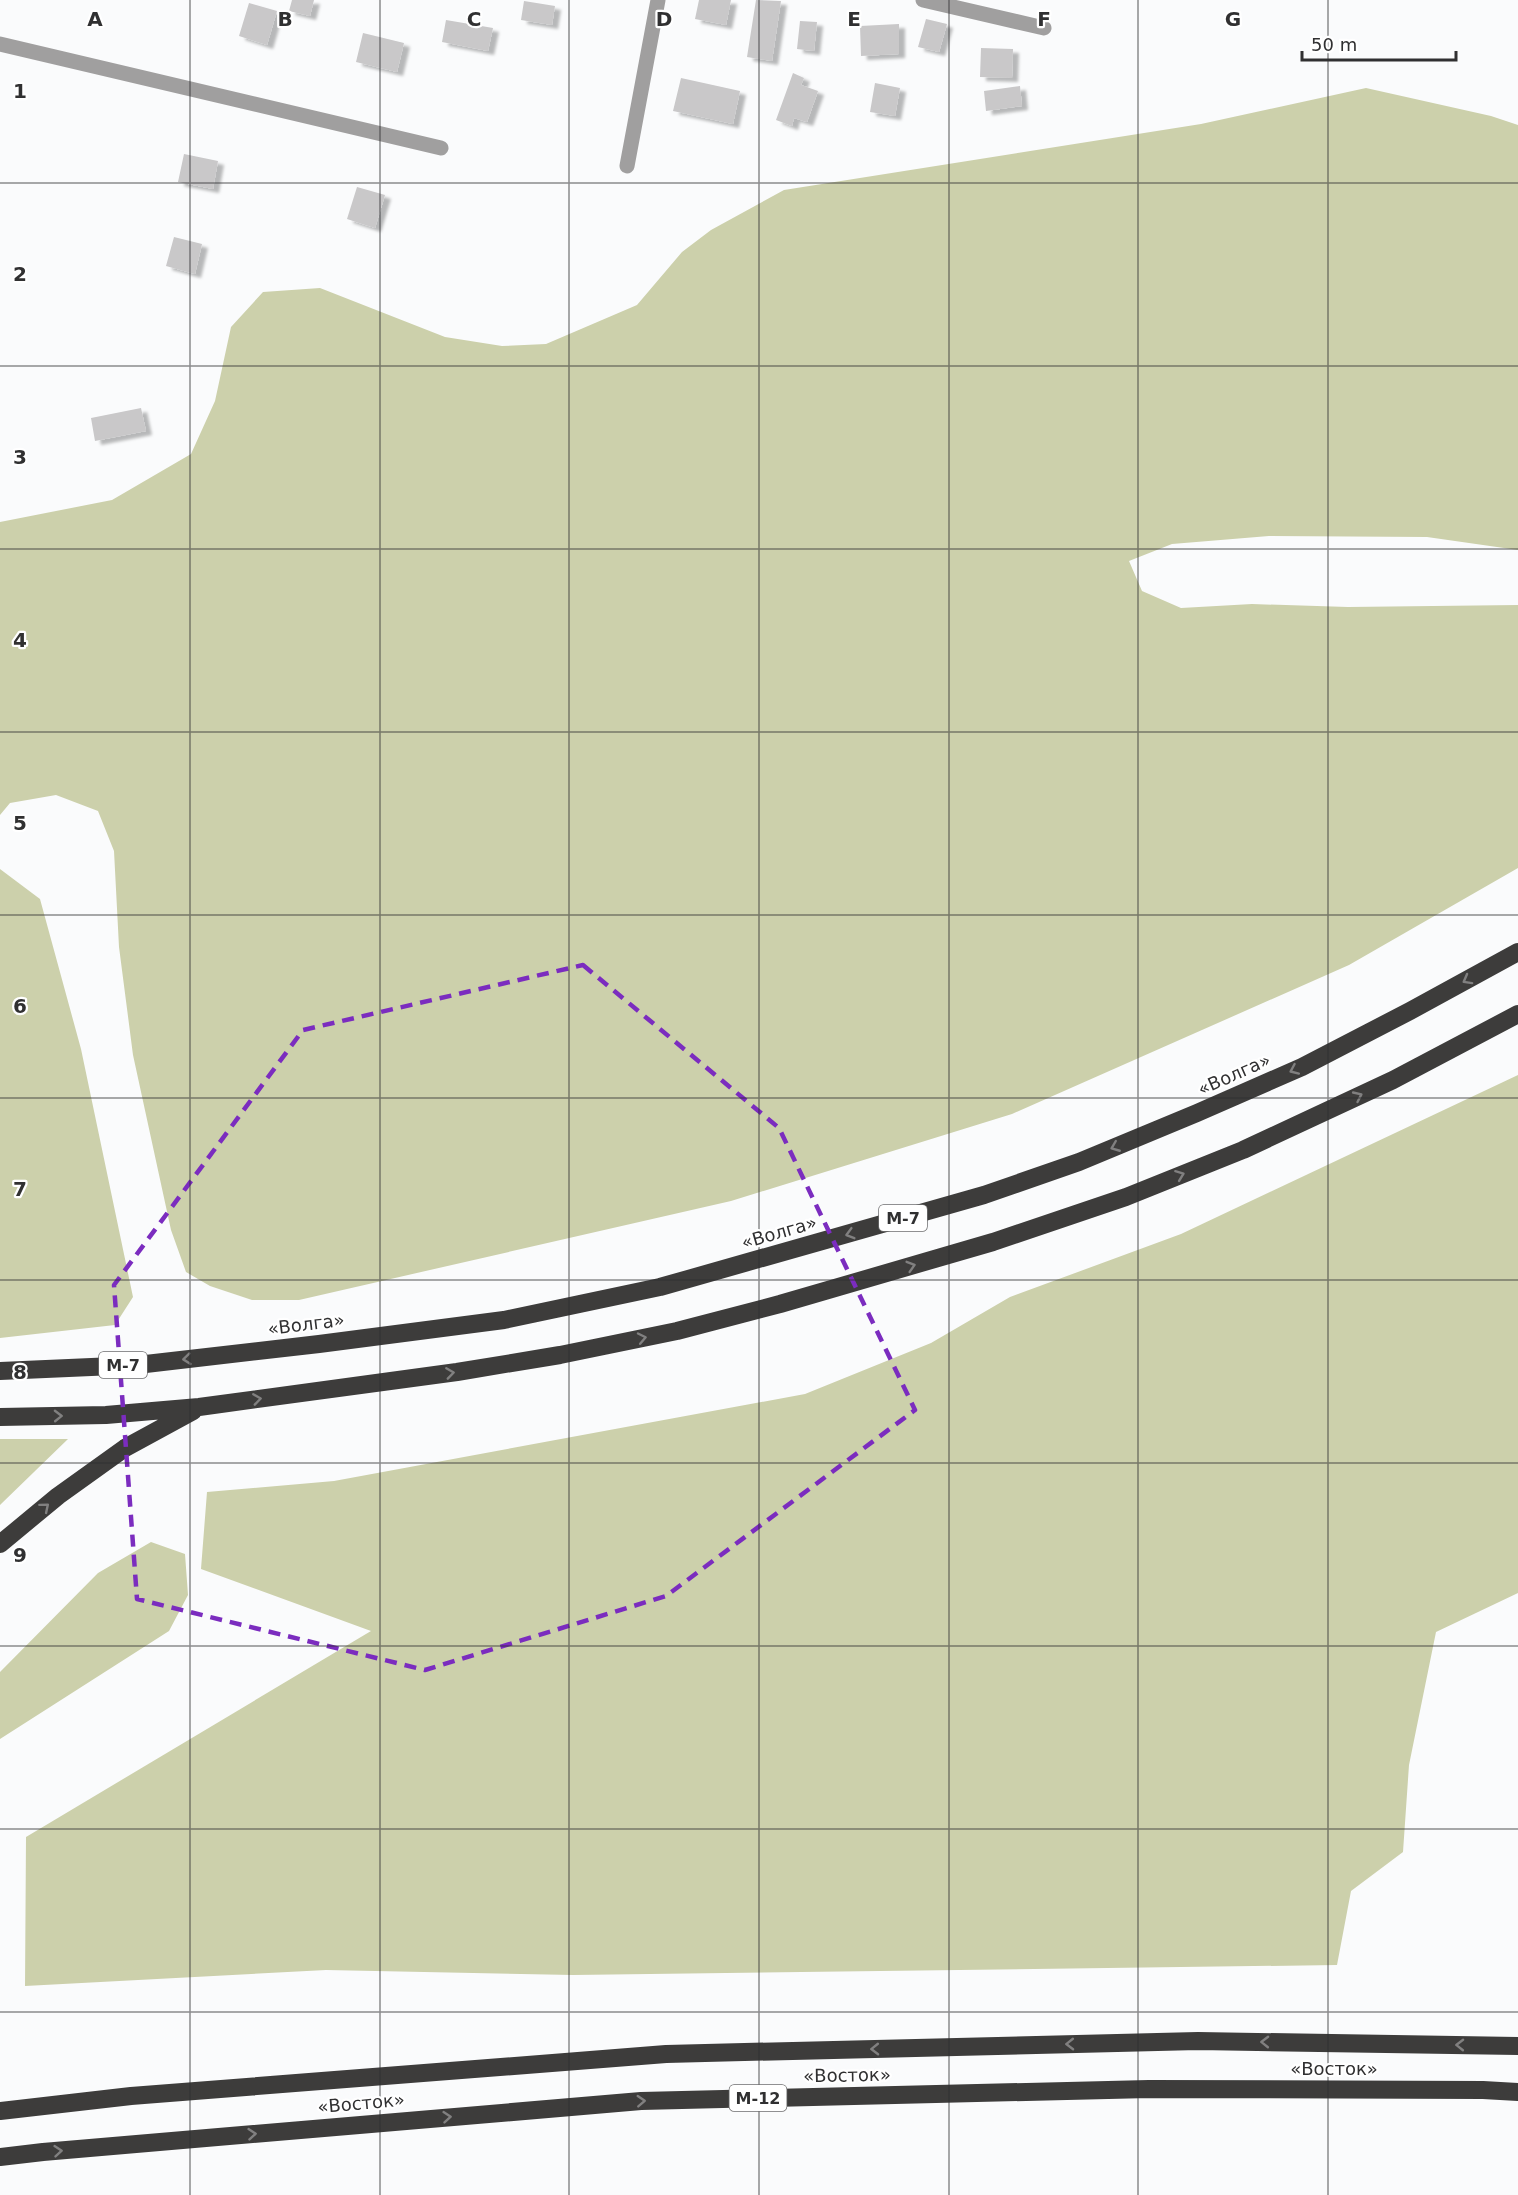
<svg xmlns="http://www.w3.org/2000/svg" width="1518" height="2195" font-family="'DejaVu Sans',sans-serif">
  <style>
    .green { fill: #ccd0ab }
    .building { fill: #c9c8c9; filter: url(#shadow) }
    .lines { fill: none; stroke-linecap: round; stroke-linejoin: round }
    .minor { stroke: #a09f9f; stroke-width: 15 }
    .highway { stroke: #3d3c3b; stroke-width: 18 }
    .oneway { stroke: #818080 }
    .marked { fill: none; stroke: #7b2cbf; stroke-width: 4.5; stroke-dasharray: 12 8; stroke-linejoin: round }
    .grid { fill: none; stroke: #303031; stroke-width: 1.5; stroke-opacity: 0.55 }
    .labels { text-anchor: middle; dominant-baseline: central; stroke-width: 4.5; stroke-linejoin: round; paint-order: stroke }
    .shield { fill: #fff; stroke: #6e6e6f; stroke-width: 1.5 }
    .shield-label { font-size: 16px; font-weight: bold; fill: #303031 }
    .street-label { font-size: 18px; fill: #303031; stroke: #fff }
    .grid-label { font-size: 20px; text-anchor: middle; font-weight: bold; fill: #303031; stroke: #fff; stroke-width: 4.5; stroke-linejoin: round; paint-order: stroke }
  </style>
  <defs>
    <filter id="shadow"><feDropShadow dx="6" dy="4" stdDeviation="1.5" flood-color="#0004"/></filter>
  </defs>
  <rect width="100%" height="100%" fill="#fafbfc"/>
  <path class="green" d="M 1366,88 L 1491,116 L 1518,125 L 1518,550 L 1427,537 L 1269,536 L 1172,544 L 1129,561 L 1142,591 L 1181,608 L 1252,604 L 1348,607 L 1518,605 L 1518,868 L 1349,965 L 1012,1114 L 731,1201 L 299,1300 L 252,1300 L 210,1286 L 186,1272 L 171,1230 L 133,1055 L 119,947 L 114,851 L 98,811 L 56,795 L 10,803 L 0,815 L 0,522 L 112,500 L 191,454 L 215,401 L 231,327 L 263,292 L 320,288 L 445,337 L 502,346 L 546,344 L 637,305 L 682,252 L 711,230 L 784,190 L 1201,124 Z
    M 0,869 L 40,899 L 81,1049 L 133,1297 L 115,1325 L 0,1338 Z
    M 1518,1075 L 1518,1593 L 1436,1632 L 1409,1765 L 1403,1852 L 1351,1891 L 1337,1965 L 573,1975 L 326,1970 L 25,1986 L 26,1837 L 371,1631 L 201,1569 L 207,1492 L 334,1481 L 805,1394 L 931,1343 L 1010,1297 L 1181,1234 Z
    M 0,1439 L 68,1439 L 0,1505 Z
    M 151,1542 L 185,1554 L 188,1595 L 169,1631 L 0,1739 L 0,1672 L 98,1573 Z"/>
  <path class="building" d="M 292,0 L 314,0 L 310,16 L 289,11 Z
    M 699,0 L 731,0 L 726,25 L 695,19 Z
    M 756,0 L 781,1 L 772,61 L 747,57 Z
    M 524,1 L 555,6 L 552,25 L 521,20 Z
    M 249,3 L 277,11 L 267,45 L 239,36 Z
    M 926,19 L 947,24 L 939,52 L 918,47 Z
    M 446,20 L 493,28 L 488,51 L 442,42 Z
    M 800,21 L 817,22 L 814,51 L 797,49 Z
    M 899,24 L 899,54 L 861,56 L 860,26 Z
    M 363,33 L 404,43 L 397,72 L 356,62 Z
    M 981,48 L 1013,49 L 1012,78 L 980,77 Z
    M 793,73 L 804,78 L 801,85 L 818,91 L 807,122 L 794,118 L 792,126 L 776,120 Z
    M 681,78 L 740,91 L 733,124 L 673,111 Z
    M 875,83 L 900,88 L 895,116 L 870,112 Z
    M 1020,86 L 1022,106 L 986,111 L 984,91 Z
    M 184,154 L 218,161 L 213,189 L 178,182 Z
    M 357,187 L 385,195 L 375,228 L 347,219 Z
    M 174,237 L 202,244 L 195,274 L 166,266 Z
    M 141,408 L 146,431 L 95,441 L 91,418 Z"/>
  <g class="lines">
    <path class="minor" d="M 923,0 L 1044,28
      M 0,44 L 441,148
      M 627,166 L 658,0"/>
    <path class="highway" d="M 0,1371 L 137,1365 L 319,1344 L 504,1320 L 660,1287 L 984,1195 L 1079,1162 L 1197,1113 L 1302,1067 L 1410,1011 L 1518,952
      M 0,1417 L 106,1415 L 199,1407 L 457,1372 L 560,1355 L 677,1331 L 780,1304 L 993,1242 L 1126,1197 L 1243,1150 L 1393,1080 L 1518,1014
      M 0,1544 L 58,1496 L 125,1448 L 193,1411
      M 0,2111 L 131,2096 L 666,2054 L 1198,2041 L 1518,2046
      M 0,2157 L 43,2152 L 641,2101 L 1149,2089 L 1483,2090 L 1518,2092"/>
  </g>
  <defs><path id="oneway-chevron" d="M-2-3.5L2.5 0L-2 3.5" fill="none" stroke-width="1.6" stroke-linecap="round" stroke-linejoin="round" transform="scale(1.5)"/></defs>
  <g class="oneway">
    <use href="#oneway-chevron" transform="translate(1467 980) rotate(151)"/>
    <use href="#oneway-chevron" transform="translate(1294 1070) rotate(156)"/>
    <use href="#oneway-chevron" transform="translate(1358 1096) rotate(-25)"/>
    <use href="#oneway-chevron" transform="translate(1115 1147) rotate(158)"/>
    <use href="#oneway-chevron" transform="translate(1180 1175) rotate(-21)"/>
    <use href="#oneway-chevron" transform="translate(850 1234) rotate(164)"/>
    <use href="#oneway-chevron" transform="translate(911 1266) rotate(-17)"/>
    <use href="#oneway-chevron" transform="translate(642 1338) rotate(-12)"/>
    <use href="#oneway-chevron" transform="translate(187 1359) rotate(174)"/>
    <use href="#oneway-chevron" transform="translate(450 1373) rotate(-8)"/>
    <use href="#oneway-chevron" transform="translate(257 1399) rotate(-8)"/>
    <use href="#oneway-chevron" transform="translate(58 1416) rotate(-1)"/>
    <use href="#oneway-chevron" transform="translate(45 1507) rotate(-40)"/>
    <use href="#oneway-chevron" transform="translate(1265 2042) rotate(-179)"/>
    <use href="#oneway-chevron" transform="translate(1070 2044) rotate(179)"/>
    <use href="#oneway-chevron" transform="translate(1460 2045) rotate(-179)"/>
    <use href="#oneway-chevron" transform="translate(875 2049) rotate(179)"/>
    <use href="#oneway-chevron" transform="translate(641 2101) rotate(-3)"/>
    <use href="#oneway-chevron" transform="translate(447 2117) rotate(-5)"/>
    <use href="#oneway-chevron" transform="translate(252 2134) rotate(-5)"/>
    <use href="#oneway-chevron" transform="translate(58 2151) rotate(-5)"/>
  </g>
  <path class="marked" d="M 583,965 L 779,1128 L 915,1410 L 666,1596 L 425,1670 L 137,1599 L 114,1285 L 303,1030 Z"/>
  <path class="grid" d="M 190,0 L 190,2195M 380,0 L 380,2195M 569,0 L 569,2195M 759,0 L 759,2195M 949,0 L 949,2195M 1138,0 L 1138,2195M 1328,0 L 1328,2195M 0,183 L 1518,183M 0,366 L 1518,366M 0,549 L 1518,549M 0,732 L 1518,732M 0,915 L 1518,915M 0,1098 L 1518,1098M 0,1280 L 1518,1280M 0,1463 L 1518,1463M 0,1646 L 1518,1646M 0,1829 L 1518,1829M 0,2012 L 1518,2012"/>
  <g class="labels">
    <g class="shield">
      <rect x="879" y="1205" width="48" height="26" rx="4.5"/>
      <rect x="99" y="1352" width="48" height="26" rx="4.5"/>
      <rect x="729.5" y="2085" width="57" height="26" rx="4.5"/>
    </g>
    <g class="shield-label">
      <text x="903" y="1218">М-7</text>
      <text x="123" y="1365">М-7</text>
      <text x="758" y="2098">М-12</text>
    </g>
    <g class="street-label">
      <text transform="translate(1234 1074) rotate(-24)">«Волга»</text>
      <text transform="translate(779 1232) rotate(-16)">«Волга»</text>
      <text transform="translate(306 1324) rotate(-7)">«Волга»</text>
      <text x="1334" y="2068">«Восток»</text>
      <text transform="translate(847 2075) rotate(-1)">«Восток»</text>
      <text transform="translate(361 2103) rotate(-5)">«Восток»</text>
    </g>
  </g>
  <g class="grid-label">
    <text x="95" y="26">A</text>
    <text x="285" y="26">B</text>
    <text x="474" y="26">C</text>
    <text x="664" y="26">D</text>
    <text x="854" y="26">E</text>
    <text x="1044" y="26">F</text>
    <text x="1233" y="26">G</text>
    <text x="20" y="98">1</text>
    <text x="20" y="281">2</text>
    <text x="20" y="464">3</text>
    <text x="20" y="647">4</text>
    <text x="20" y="830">5</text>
    <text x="20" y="1013">6</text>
    <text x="20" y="1196">7</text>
    <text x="20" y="1379">8</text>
    <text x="20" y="1562">9</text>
  </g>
  <path d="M1302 51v9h154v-9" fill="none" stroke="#303031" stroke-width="3"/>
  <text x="1311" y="51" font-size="18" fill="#303031" stroke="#ffffff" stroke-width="4.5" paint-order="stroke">50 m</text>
</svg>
